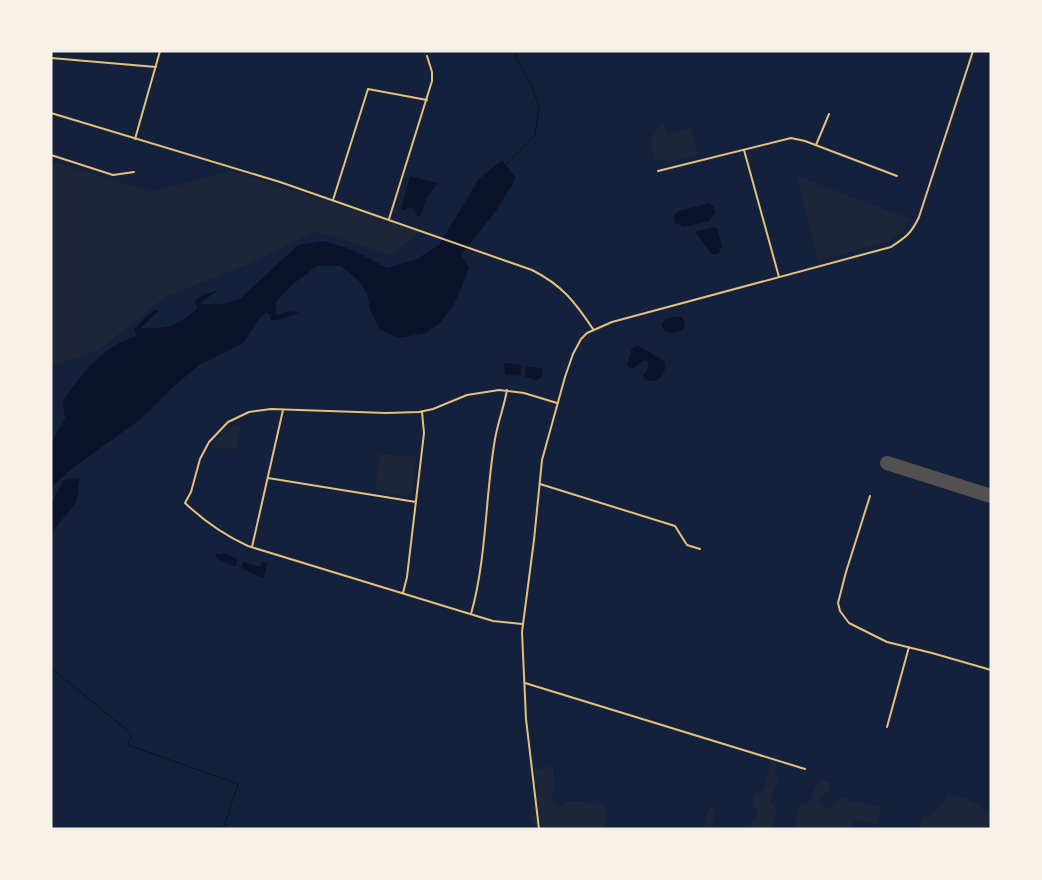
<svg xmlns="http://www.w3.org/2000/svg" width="1042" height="880" font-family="'Open Sans',sans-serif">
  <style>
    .green { fill: #1d2539 }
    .water { fill: #0b132b }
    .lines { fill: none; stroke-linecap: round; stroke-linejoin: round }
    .stream { stroke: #0b132b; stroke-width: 1 }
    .taxiway { stroke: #525050; stroke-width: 14 }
    .minor { stroke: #e5c07b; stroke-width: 2 }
  </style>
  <rect width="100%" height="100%" fill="#14213d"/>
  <path class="green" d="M 662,121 L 668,135 L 691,128 L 698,155 L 668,163 L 659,159 L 654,160 L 650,141 Z
    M 51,161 L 151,192 L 233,171 L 422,231 L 391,255 L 315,231 L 251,263 L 165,297 L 100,349 L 51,367 Z
    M 797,176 L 910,219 L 900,235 L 889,241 L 818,261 Z
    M 241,424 L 236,450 L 212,446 L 224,432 Z
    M 380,454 L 416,457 L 412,493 L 407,496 L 375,491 Z
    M 775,753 L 779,754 L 775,774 L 779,777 L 770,802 L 777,809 L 773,824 L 774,826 L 783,829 L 749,829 C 751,822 756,818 758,811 L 756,809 L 752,808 L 755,794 L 764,790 L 772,759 Z
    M 546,766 L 553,768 L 554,789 L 551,800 L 552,802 L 557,804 L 559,808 L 567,801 L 581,801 L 593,805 L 596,802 C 610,806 607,817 603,829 L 540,829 L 539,825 L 532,823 L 529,814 L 539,789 C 535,781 533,777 535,769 L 543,769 Z
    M 821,780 L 830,782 L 829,791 L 822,795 L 819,803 L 821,806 L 830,808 L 834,806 L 839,797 L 846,798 L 847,800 C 859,804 868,803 880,806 L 881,809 L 878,825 L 856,820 L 854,822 L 852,829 L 794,829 L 799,806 L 810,802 L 815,787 Z
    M 948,795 L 968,799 L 969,801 C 978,804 982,809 991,812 L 991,829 L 919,829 L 922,817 C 925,816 928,817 931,816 C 934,814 946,798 948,795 Z
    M 711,807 L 715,808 L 712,829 L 703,829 L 708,812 Z"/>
  <path class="water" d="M 502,160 L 516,178 L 496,211 L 461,255 L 469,268 L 454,305 L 440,323 L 426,333 L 399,338 L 380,329 L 371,312 L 367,294 L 360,282 L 341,266 L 317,266 L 293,284 L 276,302 L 276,315 L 292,311 L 299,313 L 278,320 L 270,320 L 270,315 L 266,312 L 259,319 L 243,343 L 199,365 L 171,389 L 142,418 L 70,470 L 51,488 L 51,442 L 65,419 L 63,401 C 80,375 105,344 137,336 L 134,330 L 145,317 L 155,310 L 158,311 L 141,328 C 171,328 173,328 197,309 L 195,301 L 205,294 L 219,290 L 201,302 L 202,304 L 223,304 L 240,299 L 298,245 L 324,241 L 353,250 L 387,268 L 417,259 L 439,245 L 479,179 Z
    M 410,176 L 438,183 L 426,199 L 420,217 L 416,215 L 415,209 L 408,207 L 403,211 L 401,208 Z
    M 709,203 L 713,206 L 716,212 L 709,221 L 684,227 L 675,223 L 674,215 L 677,212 Z
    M 715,227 L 717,228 L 722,247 L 719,249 L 720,252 L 714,255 L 710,252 L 695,232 Z
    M 672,317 L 682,317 L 685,323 L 683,330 L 673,333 L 664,331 L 662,324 L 666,319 Z
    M 637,345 L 664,361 C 667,367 664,377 657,380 C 654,382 648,380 644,379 L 643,375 L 647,370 L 649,364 L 646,360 C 639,361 636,370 629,368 L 627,364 L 632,348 Z
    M 505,363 L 521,365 L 521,376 L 505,374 L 504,364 Z
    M 526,367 L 543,368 L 542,377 L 536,380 L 525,377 Z
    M 80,478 L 76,503 L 51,533 L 51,503 L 64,480 Z
    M 223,553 L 238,559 L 235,567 L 216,558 L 216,554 L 223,554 Z
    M 243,562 L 260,567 L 262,562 L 267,564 L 264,576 L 262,578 L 241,568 Z"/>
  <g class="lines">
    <path class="stream" d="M 506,165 L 535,135 L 539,107 L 531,84 L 516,58 L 514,51
      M 51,668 L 127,730 L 131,736 L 128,745 L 238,784 L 223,829"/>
    <path class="taxiway" d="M 887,463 L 991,496"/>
    <path class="minor" d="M 51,58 L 156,67
      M 51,113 L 280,182 L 532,270 C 562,285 575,302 593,329
      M 135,139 L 160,51
      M 816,145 L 829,114
      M 744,150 L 779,277
      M 51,155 L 113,175 L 134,172
      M 658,171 L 791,138 L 805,141 L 897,176
      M 333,200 L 368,89 L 427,100
      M 389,219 L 432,81 L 432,72 L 427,56
      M 268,478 L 416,502
      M 540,484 L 675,526 L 687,545 L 700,549
      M 870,496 L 846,572 L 838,603 L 840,611 L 849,623 L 887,642 L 932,653 L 991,670
      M 252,547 L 283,410
      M 403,593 L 407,577 L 424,433 L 422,412
      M 471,614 C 487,557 485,497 495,439 C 498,422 504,407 507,390
      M 522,624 L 493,621 L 248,546 C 224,535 204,521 185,503 L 191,492 L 200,459 L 209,442 L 228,422 L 249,412 L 271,409 L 386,413 L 419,412 L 433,409 L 467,395 L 499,390 L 524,393 L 557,403
      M 525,683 L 805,769
      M 887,727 L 909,647
      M 539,829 L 526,719 L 522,632 L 534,540 L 542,460 L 565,377 L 573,354 L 581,339 L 587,333 L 612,322 L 891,247 C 906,237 911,234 919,217 L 973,51"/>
  </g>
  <rect width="1042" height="880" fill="none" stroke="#f6f1e7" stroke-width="105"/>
</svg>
